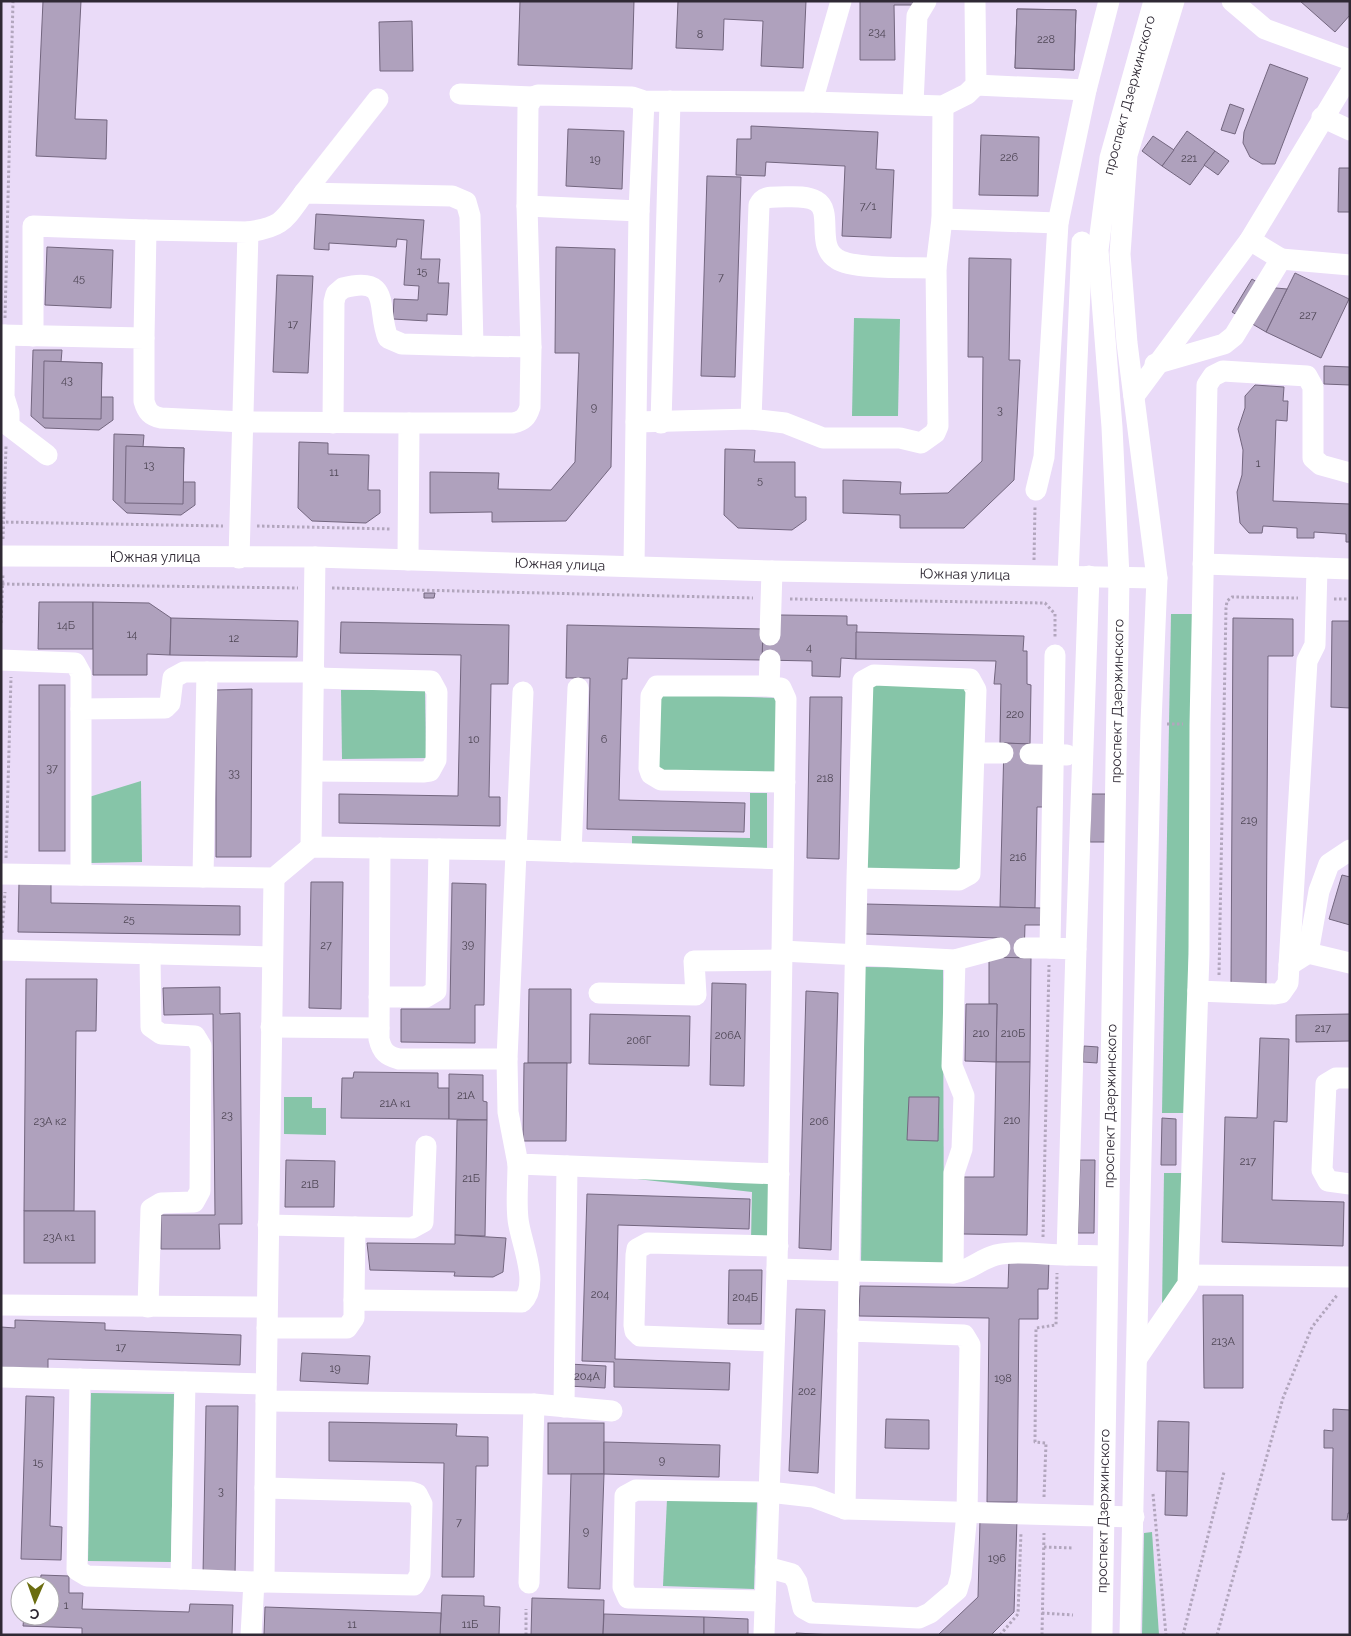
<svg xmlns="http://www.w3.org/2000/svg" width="1351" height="1636" font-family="Raleway,sans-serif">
<rect width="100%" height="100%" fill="#eadbf8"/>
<g fill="#86c5a8">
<path d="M854,318l46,1 -2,97h-46z"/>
<path d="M1171,614h24l-9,499h-24z"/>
<path d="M867,681l101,4 -2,189 -99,-2z"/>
<path d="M341,690h84l1,68 -84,1z"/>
<path d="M659,694l119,4 -3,81 -119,-4z"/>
<path d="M141,781l1,81 -52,1 -1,-66z"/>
<path d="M750,793h17v55l-135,-1v-11l118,2z"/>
<path d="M865,967l78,1 1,297 -83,-1z"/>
<path d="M284,1097h28v11h14v27l-42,-1z"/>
<path d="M584,1173l187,8 -1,60 -19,-1 1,-48z"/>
<path d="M1164,1173h18l-2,109 -18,26z"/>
<path d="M91,1393l83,1 -3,168 -83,-1z"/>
<path d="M667,1499l90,3 -3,87 -91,-3z"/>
<path d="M1152,1532l7,103h-17l2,-102z"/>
</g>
<g fill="#afa1bd" stroke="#73667f">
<path d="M43,1h38l-6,118 32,1 -1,39 -70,-3z"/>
<path d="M520,1h114l-2,68 -114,-4z"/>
<path d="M678,1h128l-3,67 -42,-2 2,-45 -39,-2 -1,31 -47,-2z"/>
<path d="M860,1h53v4h-19l1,55h-35z"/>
<path d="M1300,1h50v14l-15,17z"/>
<path d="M1017,9l59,1 -2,60 -59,-2z"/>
<path d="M1017,9l59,1 -2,60 -59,-2z"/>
<path d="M412,21l1,50h-33l-1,-49z"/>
<path d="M1270,64l38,14 -33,86h-13l-12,-7 -7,-14 1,-11z"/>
<path d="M1230,104l14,5 -9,25 -14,-4z"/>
<path d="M751,126l127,6 -2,37 18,1 -3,68 -49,-2 3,-70 -79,-4 -1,14 -29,-1 1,-36h14z"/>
<path d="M568,129l56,2 -2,58 -56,-3z"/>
<path d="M1187,131l28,20 -25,34 -28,-19z"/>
<path d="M981,135l58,2 -1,59 -59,-1z"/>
<path d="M1153,136l21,14 -12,16 -20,-15z"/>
<path d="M1215,151l14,10 -11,14 -14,-10z"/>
<path d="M1339,168h11v44h-12z"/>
<path d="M707,176l34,1 -6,200 -34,-1z"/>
<path d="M316,214l108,6 -3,39h19l-2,24h11l-2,32 -20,-1v7l-34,-2 1,-20 24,1 1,-14 -15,-1 3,-45 -10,-1 -1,8 -67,-4v7l-15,-1z"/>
<path d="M47,247l66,3 -2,58 -66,-3z"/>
<path d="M556,247l59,2 -4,218 -45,54 -74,1v-10l-62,1v-41l69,1 -1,16 53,1 24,-28 4,-109h-24z"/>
<path d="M969,258l42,1 -2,101h11l-6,120 -50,48h-64v-13l-57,-2v-33l58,2 -1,12 48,-1 34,-32 1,-104h-15z"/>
<path d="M1295,273l54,26 -28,59 -55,-26z"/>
<path d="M277,275l36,1 -5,97 -35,-1z"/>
<path d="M1252,279l13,8 22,2 -21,43 -34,-20z"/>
<path d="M33,350h29l-1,12 41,1 -1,34h12v23l-14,10 -54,-2 -14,-12z"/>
<path d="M44,361l58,2 -1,56 -58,-1z"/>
<path d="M1324,366l26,1v18l-26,-1z"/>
<path d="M1255,385l29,2 -1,14h5l-1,20 -11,-1 -3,81 77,3v38h-4v-8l-32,-2v6h-17v-10l-34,-2 -1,7h-13l-9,-10 -3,-31 5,-17 1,-25 -5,-21 7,-21v-12z"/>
<path d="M114,434l30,1 -1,12 41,1 -1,34h12v23l-14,10 -54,-2 -14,-13z"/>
<path d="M299,442l29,1v11l41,1 -1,35h12v23l-14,10 -54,-2 -14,-13z"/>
<path d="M126,446l58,2 -1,56 -58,-1z"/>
<path d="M725,449l30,1 -1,12h41v35h11v23l-14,10 -54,-2 -14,-13z"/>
<path d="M424,593h11l-1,5h-10z"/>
<path d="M39,602h54v47h-55z"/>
<path d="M93,602l56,1 22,15 -1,37 -23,-1v21h-54z"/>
<path d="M781,615l66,1v9h10l-1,34 -15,-1 -1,19 -28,-1v-15l-50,-1 1,-25z"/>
<path d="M171,618l127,3 -1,36 -127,-2z"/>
<path d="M1233,618l60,1v37h-25l-2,329h-35z"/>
<path d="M1332,621h18v87l-19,-1z"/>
<path d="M341,622l168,3 -1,59h-17l-2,113h11v29l-161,-3v-29l119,2 3,-141 -121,-2z"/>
<path d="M567,625l196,4 -1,31 -134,-2 -1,21h-5l-3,121 126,3 -1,29 -157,-3 3,-151h-24z"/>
<path d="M856,632l168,4 -1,15h4v33l4,1 -1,59 -30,-1 1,-59h-7l2,-23 -140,-2z"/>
<rect x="39" y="685" width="26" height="166"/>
<path d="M252,689l-1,168h-35v-167z"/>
<path d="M810,697h32l-3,162 -32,-1z"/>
<path d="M1004,743l26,1 15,20v43h-8l-2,101 -35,-1z"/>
<path d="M1091,794h15l-1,48h-15z"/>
<path d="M1342,875l8,2v48l-21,-6z"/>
<path d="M19,882l32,1v20l189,3v29l-222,-3z"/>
<path d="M311,882h32l-2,127 -32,-1z"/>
<path d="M452,883l34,1 -2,121h-9v38l-74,-1v-33h49z"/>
<path d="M865,904l177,4v17h-17l-1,33h-24v-20l-135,-4z"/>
<path d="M989,957l42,1 -1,104h-34l1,-58h-8z"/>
<path d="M26,979h71l-1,52h-20l-2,180h-50z"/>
<path d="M712,983l34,1 -2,102 -34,-1z"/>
<path d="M220,987v27l20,-1 2,211h-23l1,25h-59v-34h54l-2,-201 -49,1 -1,-27z"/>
<path d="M529,989h42v74h-43z"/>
<path d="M806,991l32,2 -7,257 -32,-2z"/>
<path d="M966,1004h31l-1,58 -31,-1z"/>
<path d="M590,1014l100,2 -1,50 -100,-2z"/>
<path d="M1350,1014v27l-54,1v-27z"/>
<path d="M1260,1038l29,1 -2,83 -13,-1 -2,79 72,2 -1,44 -121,-4 3,-125 32,1z"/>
<path d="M1084,1046l14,1 -1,16 -14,-1z"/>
<path d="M996,1062h34l-3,173 -64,-1 1,-57h30z"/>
<path d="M524,1063h43l-1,78h-43z"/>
<path d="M354,1072l84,1v15h11v31l-108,-1 1,-40h11z"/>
<path d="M449,1074l34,1v26l4,1v18l-38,-1z"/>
<path d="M909,1097h30l-1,44 -31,-1z"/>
<path d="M1162,1118l14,1v46h-15z"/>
<path d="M457,1120h30l-2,116 -30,-1z"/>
<path d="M286,1160l49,1 -1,46h-49z"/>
<path d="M1080,1160h15l-1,73h-16z"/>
<path d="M587,1194l163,5 -1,30 -131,-4 -3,134 115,4 -1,27 -115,-3v-25l-32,-1z"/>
<rect x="24" y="1211" width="71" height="52"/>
<path d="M455,1235l51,3 -3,34 -10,5 -39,-1 1,-4 -85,-2 -3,-27 88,1z"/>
<path d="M1009,1259h40l-1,30h-10v30h-19l-2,183h-30l2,-184 -130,-2 1,-30 148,2z"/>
<path d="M729,1270h33l-1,54h-33z"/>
<path d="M1203,1295h40v93h-39z"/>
<path d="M796,1309l29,1 -7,163 -29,-2z"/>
<path d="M15,1320l90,3v7l136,5 -1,30 -192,-6v10l-47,-2v-40l14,1z"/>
<path d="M302,1353l68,3 -2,28 -68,-3z"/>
<path d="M569,1364l37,2 -1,22 -37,-2z"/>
<path d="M26,1396l28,1 -4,129 12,1 -1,33 -40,-1z"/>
<path d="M206,1406h32l-3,170 -32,-1z"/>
<path d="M1333,1409l17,1v103h-2l-1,7h-15l1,-72h-9v-18l9,1z"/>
<path d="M886,1419l43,1v29l-44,-1z"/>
<path d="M1158,1421l31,1 -1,50 -31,-1z"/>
<path d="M329,1422l128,2 -1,12 32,1v29h-12l-2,111h-32l2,-114 -115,-2z"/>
<rect x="548" y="1423" width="56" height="51"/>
<path d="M604,1442l116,3 -1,32 -115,-3z"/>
<path d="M1166,1471l22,1 -1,44 -22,-1z"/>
<path d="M571,1474h33l-4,115 -32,-1z"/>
<path d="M980,1519l37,1 -3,92 -23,23h-53l40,-38z"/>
<path d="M41,1575l28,1v17h14l-1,16 107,3 1,-8 43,1 -1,30h-150v-7l-59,-2 1,-10h26v-30h-10z"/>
<path d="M442,1595l42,1v10l16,1 -1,28h-59z"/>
<path d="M532,1598l72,2 -1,35h-72z"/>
<path d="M265,1607l176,6 -1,22h-176z"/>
<path d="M604,1614l100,3v18h-101z"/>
<path d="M704,1617l44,2v16h-44z"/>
<path d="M796,1633l37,2h-37z"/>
</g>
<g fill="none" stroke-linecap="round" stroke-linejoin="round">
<g stroke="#b2a6bd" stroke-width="3" stroke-dasharray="2.5 2.5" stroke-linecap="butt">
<path d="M5,318l8,-317"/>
<path d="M1,522l222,4"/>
<path d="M257,526l134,3"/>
<path d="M3,539l3,-93"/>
<path d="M1034,560l1,-54"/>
<path d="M2,584l296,4"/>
<path d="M332,588l421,10"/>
<path d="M790,599l255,4 10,11v25"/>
<path d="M1334,599h16"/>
<path d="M1,623l2,-50"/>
<path d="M1167,724h16"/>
<path d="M6,858l5,-181"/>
<path d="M2,933l3,-41"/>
<path d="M1219,975l7,-367 1,-7 5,-4 66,1"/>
<path d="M1043,1237l6,-272"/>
<path d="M1153,1494l13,141"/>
<path d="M1044,1497l2,-54 -11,-1 1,-114 20,-3 1,-52"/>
<path d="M1044,1547l30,1"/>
<path d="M1042,1613l31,2"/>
<path d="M526,1635v-26"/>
<path d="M1000,1635l18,-21 3,-82"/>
<path d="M1042,1635l2,-102"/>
<path d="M1183,1635l41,-163"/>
<path d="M1217,1635l66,-237 29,-71 26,-33"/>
</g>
<g stroke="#fff" stroke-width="21">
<path d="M1232,1l33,28 85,31"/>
<path d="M976,85l110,5"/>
<path d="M460,94l73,3"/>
<path d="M644,101l-5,110 -112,-5 1,-100 5,-9 5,-2 94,2 12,4 168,1 131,4 24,-12 9,-9 -1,-84"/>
<path d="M812,102l29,-101"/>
<path d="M913,104l4,-88 9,-15"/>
<path d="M1322,117l28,13"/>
<path d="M304,193l74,-94"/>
<path d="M942,219l116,4"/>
<path d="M248,232c35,-5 36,-12 56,-39l148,3 14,6 4,14 3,130 -71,-2 -14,-6c-12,-29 5,-63 -45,-50l-7,6 -2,8 -1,121"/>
<path d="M1281,259l69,6"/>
<path d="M1,335l143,3v63c3,11 7,15 17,17l83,4 165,1 -1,137"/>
<path d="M5,335l-1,62 5,16v13l38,29"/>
<path d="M33,336v-110l113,4"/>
<path d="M144,338l2,-108 102,2 -9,326"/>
<path d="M473,346l58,1"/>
<path d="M1155,364l69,-20 10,-8 47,-77 -31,-19"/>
<path d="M1134,396l116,-156 100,-166"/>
<path d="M751,419l8,-214c4,-8 10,-8 19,-8 12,0 28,-2 38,4 18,10 -1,45 21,58 16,11 77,8 99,9"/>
<path d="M636,422l3,-211"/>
<path d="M409,423h104c10,-2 14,-6 17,-16l1,-60 -4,-141"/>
<path d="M661,423l9,-322"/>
<path d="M1036,490l8,-33 14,-234 28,-133 23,-89"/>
<path d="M1,556l314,1 457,14 385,7"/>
<path d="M1203,564l147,5"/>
<path d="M634,566l2,-144 115,-3 34,4 38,15h77l21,5 14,-10 3,-7 -2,-158 6,-49 1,-113"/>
<path d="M1068,576l14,-334"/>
<path d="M770,635l2,-64"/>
<path d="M1055,655l-5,293 26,1 -9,306 40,1"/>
<path d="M1,660l74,3 6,11v35"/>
<path d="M769,686h-112l-6,10 -2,72 2,6 10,6 124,2"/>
<path d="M523,692l-16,367 1,53 10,52 261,10"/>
<path d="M975,753h28"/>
<path d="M1030,754l37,1"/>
<path d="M313,771l110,1 7,-1 6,-11 1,-68 -6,-11 -116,-3"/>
<path d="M311,847l4,-290"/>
<path d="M380,848l-1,191c3,13 8,17 20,20h108"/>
<path d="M571,852l7,-164"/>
<path d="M1,874l273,4 37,-31 205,3 267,9"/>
<path d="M81,875v-166l84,-1 5,-5 3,-25 11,-6h131"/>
<path d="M203,877l4,-205"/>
<path d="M274,878l-8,523 268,3 78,7"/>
<path d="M1024,948h26"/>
<path d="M1076,949l13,-373"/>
<path d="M1,950l271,7"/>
<path d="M782,951l173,9 45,-12"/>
<path d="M1308,953l42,10"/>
<path d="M1289,965l19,-12 11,-62 10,-27 21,-14"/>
<path d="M1198,991l77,3 6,-1 7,-10 19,-322 8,-16 2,-77"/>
<path d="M599,993l97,2 -2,-34 88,-1"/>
<path d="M379,997h47l10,-6 3,-142"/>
<path d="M271,1027l108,1"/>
<path d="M1350,1078h-14l-10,6 -4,86 6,11 22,3"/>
<path d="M268,1225l87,2"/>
<path d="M777,1269l72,2 8,-393 102,2 11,-6 6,-184 -6,-11 -96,-4 -11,6 -6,197"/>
<path d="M953,1273l1,-100 8,-24 2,-53 -12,-30 3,-106"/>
<path d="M1189,1275l161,2"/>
<path d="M354,1300l1,-73 57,1 11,-6 3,-76"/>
<path d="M1,1305l266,2"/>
<path d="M148,1307l3,-98 10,-6 33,-1 6,-11 1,-145 -6,-10 -34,-2 -10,-7 -1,-73"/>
<path d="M267,1328h80l7,-10v-18l168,2c19,-18 -2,-61 -4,-83 -2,-18 0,-37 0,-55"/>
<path d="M848,1331l1,-60 104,2c17,-2 27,-14 43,-18 19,-5 50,0 71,0"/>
<path d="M774,1341l-134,-5 -5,-5 -1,-6 2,-70 1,-6 11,-6 130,3"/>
<path d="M1137,1358l51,-74 11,-330 1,-229 7,-340 6,-9 10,-5 84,5 6,11v71l8,7 29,8"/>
<path d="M1,1377l265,7"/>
<path d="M80,1379l-3,191 10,6 94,3"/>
<path d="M185,1382l-4,197 73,3"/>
<path d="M564,1407l3,-241"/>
<path d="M766,1567l26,7 5,8 6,26 9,5 107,5 11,-5 27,-23 4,-14 6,-63 3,-168 -6,-10 -116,-4 -3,178"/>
<path d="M264,1582l150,3 6,-11 2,-70 -5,-10 -6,-2 -146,-4"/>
<path d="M529,1583l5,-179"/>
<path d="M765,1601l-137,-3 -5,-11 2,-91 11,-6 133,2 44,5 32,12 289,8"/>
<path d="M251,1635l3,-53h10l2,-181"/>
<path d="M764,1635l13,-366 9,-570 -5,-11 -12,-2 1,-26"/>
<path d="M1102,1635l17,-1058 -7,-150 -14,-177 12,-92 44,-157"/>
<path d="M1130,1635l21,-912 6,-145 -30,-235 -7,-89 7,-99 47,-154"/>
</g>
</g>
<g text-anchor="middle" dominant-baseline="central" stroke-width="4" stroke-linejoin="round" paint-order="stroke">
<g font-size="11" fill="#4f4756">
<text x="877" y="32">234</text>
<text x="700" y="34">8</text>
<text x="1046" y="39">228</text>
<text x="1009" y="157">226</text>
<text x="1189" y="158">221</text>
<text x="595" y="159">19</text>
<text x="868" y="206">7/1</text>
<text x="422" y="271">15</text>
<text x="721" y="277">7</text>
<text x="79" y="278">45</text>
<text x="1308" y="315">227</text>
<text x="293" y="324">17</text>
<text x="67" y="380">43</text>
<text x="594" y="407">9</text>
<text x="1000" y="410">3</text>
<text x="1258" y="463">1</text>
<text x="149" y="465">13</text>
<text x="334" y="472">11</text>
<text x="760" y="480">5</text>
<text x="66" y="625">14Б</text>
<text x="132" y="634">14</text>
<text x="234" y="638">12</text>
<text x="809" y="647">4</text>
<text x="1015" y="714">220</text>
<text x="474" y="739">10</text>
<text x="604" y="739">6</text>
<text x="52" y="768">37</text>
<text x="234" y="773">33</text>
<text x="825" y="778">218</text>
<text x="1249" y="820">219</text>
<text x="1018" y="857">216</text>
<text x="129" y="919">25</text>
<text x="468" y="944">39</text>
<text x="326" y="945">27</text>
<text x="1323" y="1028">217</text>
<text x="981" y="1033">210</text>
<text x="1013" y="1033">210Б</text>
<text x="728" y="1035">206А</text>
<text x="639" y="1040">206Г</text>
<text x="466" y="1095">21А</text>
<text x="395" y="1103">21А к1</text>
<text x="227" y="1115">23</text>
<text x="1012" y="1120">210</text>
<text x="50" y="1121">23А к2</text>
<text x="819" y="1121">206</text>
<text x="1248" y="1161">217</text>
<text x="471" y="1178">21Б</text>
<text x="310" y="1184">21В</text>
<text x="59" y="1237">23А к1</text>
<text x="600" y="1294">204</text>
<text x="745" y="1297">204Б</text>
<text x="1223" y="1341">213А</text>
<text x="121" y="1347">17</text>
<text x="335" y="1368">19</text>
<text x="587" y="1376">204А</text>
<text x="1003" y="1378">198</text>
<text x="807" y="1391">202</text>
<text x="662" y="1460">9</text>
<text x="38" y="1462">15</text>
<text x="221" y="1491">3</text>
<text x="459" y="1522">7</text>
<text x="586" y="1531">9</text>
<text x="997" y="1558">196</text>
<text x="66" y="1605">1</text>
<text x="352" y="1624">11</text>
<text x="470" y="1624">11Б</text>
</g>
<g font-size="14" fill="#2f2934" stroke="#fff">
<text transform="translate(1129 95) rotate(-75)">проспект Дзержинского</text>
<text x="155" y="557">Южная улица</text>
<text transform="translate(560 564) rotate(2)">Южная улица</text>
<text transform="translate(965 574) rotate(1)">Южная улица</text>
<text transform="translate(1117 701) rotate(-89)">проспект Дзержинского</text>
<text transform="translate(1110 1106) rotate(-89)">проспект Дзержинского</text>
<text transform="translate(1103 1511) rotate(-89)">проспект Дзержинского</text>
</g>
</g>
<rect width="1351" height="1636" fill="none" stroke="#2f2934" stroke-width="5"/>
<g transform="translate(35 1601) rotate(182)"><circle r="24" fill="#ffffff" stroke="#aca9ae"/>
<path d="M0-4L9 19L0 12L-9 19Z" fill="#6b6d0f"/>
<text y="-8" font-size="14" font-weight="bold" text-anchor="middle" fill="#2f2934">С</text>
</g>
</svg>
